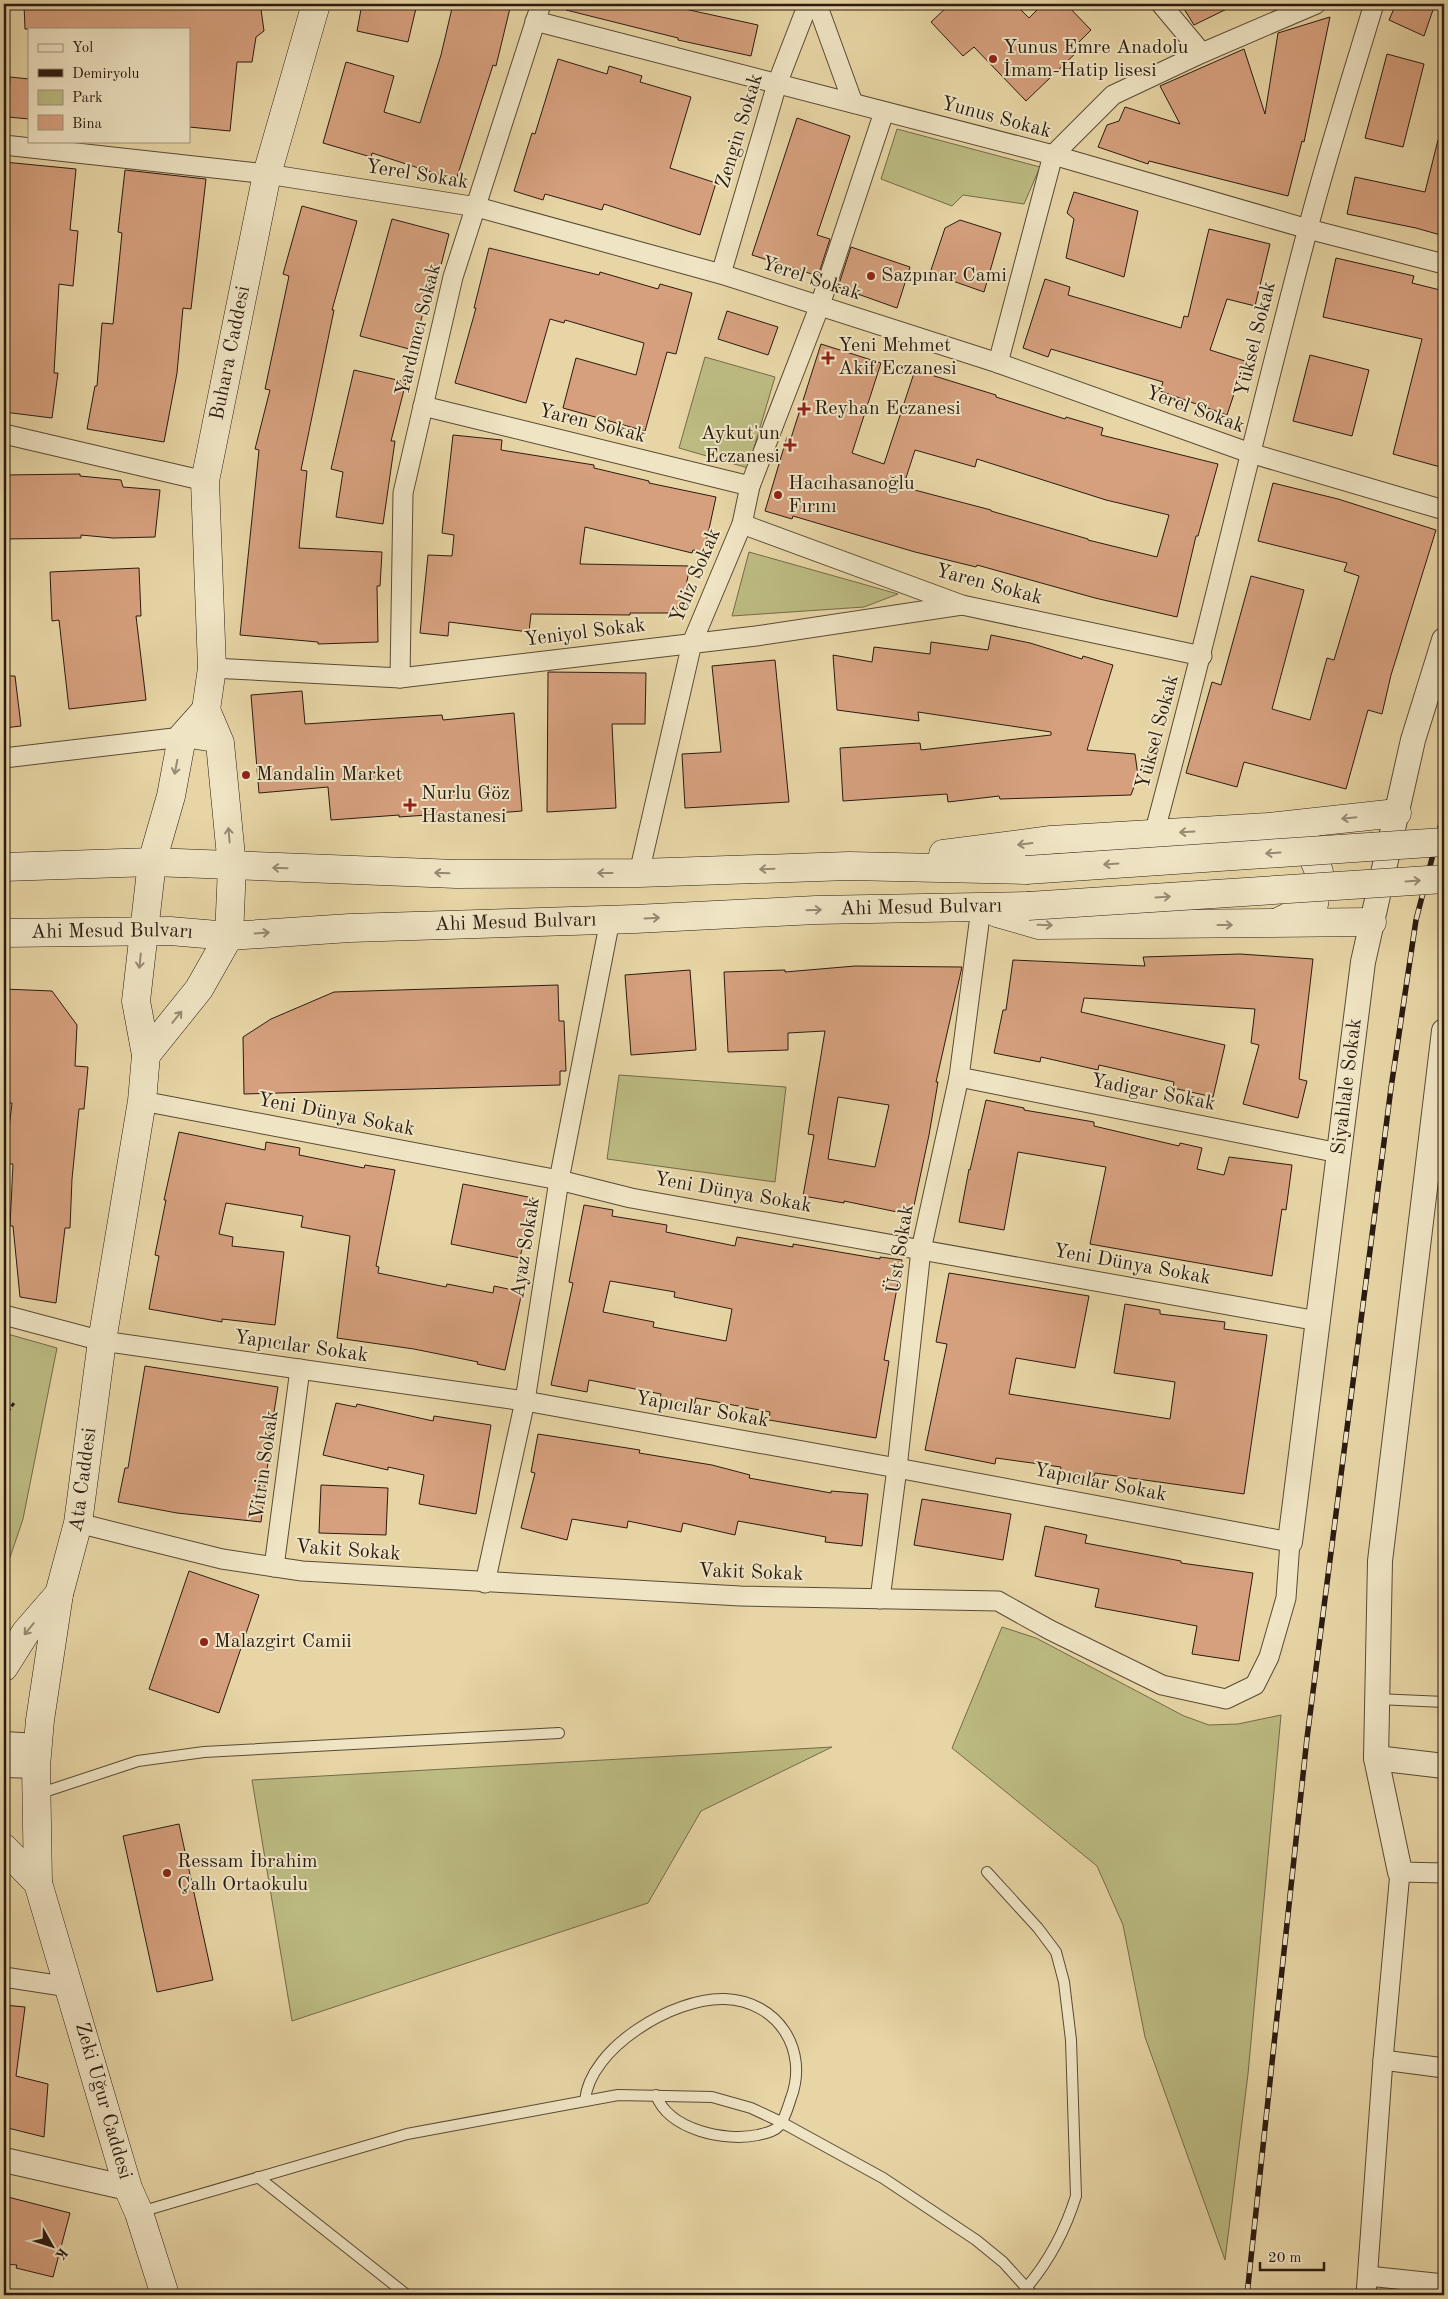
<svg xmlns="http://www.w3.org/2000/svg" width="1448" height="2299" font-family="'Old Standard TT',serif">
<rect width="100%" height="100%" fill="#e7d5a5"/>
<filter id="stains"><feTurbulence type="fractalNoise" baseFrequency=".004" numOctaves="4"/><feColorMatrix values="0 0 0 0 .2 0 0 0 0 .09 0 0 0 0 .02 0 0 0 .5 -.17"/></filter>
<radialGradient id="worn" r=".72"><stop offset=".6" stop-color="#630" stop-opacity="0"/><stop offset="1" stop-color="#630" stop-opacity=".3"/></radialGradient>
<g fill="#bcbb82" stroke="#746b4a">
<path d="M897,129l143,38 -16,37 -61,-9 -11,11 -71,-27z"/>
<path d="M705,357l70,20 -27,91 -69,-20z"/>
<path d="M749,552l149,42 -34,13 -132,9z"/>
<path d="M619,1075l167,12 -11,95 -168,-23z"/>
<path d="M4,1333l53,15 -34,171 -19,56z"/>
<path d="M1002,1627l34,11 148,78 25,9 29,-1 43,-9 -33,359 -23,186 -80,-223 -22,-112 -26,-59 -145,-118z"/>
<path d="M832,1747l-131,64 -53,92 -356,118 -40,-241z"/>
</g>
<g fill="#d6a07e" stroke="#2b1b11" fill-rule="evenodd">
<path d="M24,4h133l104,5 3,22 -8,6 -4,25h-15l-7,69 -41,-4v-98h-164z"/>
<path d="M362,4h55l-9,38 -51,-11z"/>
<path d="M453,4h58l-15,62 -3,-1 -37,115 -84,-27 -1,4 -48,-14 23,-81 48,14 -10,36 36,11 21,-68z"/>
<path d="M566,4h96l96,21 -7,31 -73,-16v-2l-112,-28z"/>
<path d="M950,4h65l14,14 14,-14h23l25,26 -14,14 4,4 -55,53 -52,-54 -11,9 -32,-34z"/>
<path d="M1181,4h56l-43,21z"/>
<path d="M1396,4h39l-11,32 -35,-16z"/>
<path d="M1330,17l-26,125 -2,-1 -14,55 -139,-35 -1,3 -50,-17 9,-22 12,-4 6,-14 55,17 -20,-38 84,-37 21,65 13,-81z"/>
<path d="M1387,54l37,10 -21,83 -38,-9z"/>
<path d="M558,59l49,15 2,-8 33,10 -2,6 51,15 -21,71 46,15 -16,52 -96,-31 -2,6 -57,-16 -2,6 -29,-9 18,-58 3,1z"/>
<path d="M10,77l19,2v40l-21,-2z"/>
<path d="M797,118l53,18 -33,99 13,4 -12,37 -66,-21z"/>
<path d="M1438,140l6,1v95l-28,-8 -69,-14 8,-37 70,15z"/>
<path d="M4,162l72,7 -6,61 8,1 -5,55 -14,-2 -5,89h4l-6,45 -48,-6z"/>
<path d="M125,170l81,9 -15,130 -8,-1 -6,65 -13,69 -77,-13 8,-43h2l5,-63 11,1 9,-91 -4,-1z"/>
<path d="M1074,192l64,19 -14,66 -58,-19 8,-39 -7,-6z"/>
<path d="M302,206l55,15 -25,89h2l-33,160 6,1 -8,77 83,4 -2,34h-3l1,56 -60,2v-2l-78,-7 19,-185 -4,-1 15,-59 -5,-1 24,-113 -6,-2z"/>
<path d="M392,219l57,15 -9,35 -5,-1 -22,82 -53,-14z"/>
<path d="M960,220l41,13 -17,59 -54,-19 15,-45z"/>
<path d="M1209,229l61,15 -15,62 -28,-7 -17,51 35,11 -18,54 -67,-24 3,-9 -112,-33 -3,8 -25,-9 22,-69 25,8 -2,8 113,33 3,-12 4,1z"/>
<path d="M851,247l59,20 -13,41 -59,-21z"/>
<path d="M489,248l110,27 1,-3 58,17 2,-5 32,9 -16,61 -9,-2 -22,79 -82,-23 13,-50 60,17 8,-32 -79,-23 -1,3 -14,-4 -24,84 -71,-20 21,-75h-2z"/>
<path d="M1336,258l78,18 -2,7 32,8v177l-51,-14 29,-115 -99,-22z"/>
<path d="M727,311l51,16 -10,28 -50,-16z"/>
<path d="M821,344l60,19 -29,90 32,11 31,-94 81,25v2l69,22 1,-2 37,11 -2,7 117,29 -20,72h-2l-19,81 -82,-19 -118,-33 -1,2 -61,-15 -122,-36 -1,3 -27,-8 22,-74 4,1zM915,450l60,17 2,-8 129,41 63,15 -12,42 -69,-17v-1l-97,-28v-1l-88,-23z"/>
<path d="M1310,355l59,15 -17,66 -59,-15z"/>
<path d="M354,370l52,12 -15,59h4l-12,83 -47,-7 7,-45 -12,-3z"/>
<path d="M453,435l49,5 -1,10 93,15v3l55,13v2l67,14 -12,55 -11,-2 -1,3 -107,-26 -5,37 110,2 -8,40 -13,7h-39v2l-99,-1 -2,18 -80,-10 -1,14 -28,-3 8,-78 24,1 2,-21 -12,-2z"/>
<path d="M80,474v2l41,4 2,7 37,3 -5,47 -42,1 -32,-3v3l-77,1v-64z"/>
<path d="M1273,483l65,16 98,31 -45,145 -9,39 -14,-4 -22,79 -102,-27 -7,25 -51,-14 26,-91 9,3 30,-109 53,14 -32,119 38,11 17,-62 7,2 25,-84 -15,-5 3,-8 -89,-22z"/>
<path d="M139,568l2,48h-5l10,84 -77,9 -10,-89 -7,1 -2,-49z"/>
<path d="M991,635l39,8 52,16 1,-3 30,9 -26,85 48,4 3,22 -7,19 -131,4 -1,-3 -51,6 -1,-8 -104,7 -3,-53 80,-5 1,7 130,-15v-3l-133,-20 1,9 -82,-11 -4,-55 39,7 2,-15 56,7 1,-12 57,8z"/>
<path d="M775,660l14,142 -104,6 -3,-54 39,-2 -9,-86z"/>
<path d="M548,672l98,1 -1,51h-33l4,84 -69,4z"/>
<path d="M4,676h11l6,50 -17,2z"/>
<path d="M302,691l3,33 137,-9 1,5 71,-7 8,98 -51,4 -1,-3 -71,5v-2l-68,5 -3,-33 -69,6 -8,-98z"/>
<path d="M1240,954l73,5 -14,120 8,2 -9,37 -55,-14 16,-59 -8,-2 4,-34 -171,-11 -3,14 144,33 -12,52 -40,-9 1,-6 -75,-17 -1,5 -57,-13 -1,5 -46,-9 9,-43h3l7,-50 132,6 -2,-9z"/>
<path d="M855,966l107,1 -26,115h2l-9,53 -17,80 -68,-14v2l-41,-7 11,-61 -6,-1 17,-103 -37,2v17l-60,2 -4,-80 61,-2v2zM838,1097l51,8 -14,62 -47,-8z"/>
<path d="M690,970l6,80 -65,5 -6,-80z"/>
<path d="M558,985l1,36h5l2,50h-6v14l-316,9 -1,-57 28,-18 63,-27z"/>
<path d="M4,989l48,2 25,34 -2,41 13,1 -4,42h-5l-7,70 -2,49h-5l-9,75 -36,-6 -7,-71h-3l3,-62h-8l7,-61h-8l4,-67h-4z"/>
<path d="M986,1100l38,8v2l70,12v4l85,20 1,-3 22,5 -5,21 27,6 5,-18 63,8 -6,45 -4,-1 -10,67 -182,-32 16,-77 -88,-15 -14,78 -45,-8 10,-53 1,1z"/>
<path d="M179,1132l86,18 1,-8 34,6 -1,7 65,13 1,-3 30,5 -19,96 3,1 -1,6 68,14 1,-3 46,9 1,-7 28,6 -17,78 -28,-6 1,-2 -64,-13 -77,-11 13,-102 -49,-9 2,-11 -77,-13 -7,31 14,3 -1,9 52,6 -9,73 -53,-6v3l-73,-13 10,-53 -4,-1 11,-55h-2z"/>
<path d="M463,1184l70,14 -13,60 -69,-14z"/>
<path d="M584,1205l29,5 -1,6 55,9 -1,7 69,14 2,-9 56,10v-3l87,15v-2l22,3 -18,100 5,1 -13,77 -107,-18 1,-8 -74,-14 -2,8 -34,-7 1,-5 -72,-14 -2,12 -36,-7 22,-102 -4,-1zM610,1281l65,11 -1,5 58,12 -6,32 -73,-14 1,-5 -51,-10z"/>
<path d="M949,1273l140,23 -14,72 -59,-10 -7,36 161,25 5,-37 -61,-9 11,-69 35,6v4l65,8 -1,7 43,6 -23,159 -149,-21 -1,4 -34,-5 1,-5 -65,-9 -1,6 -70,-14 22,-106 -11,-2z"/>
<path d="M145,1366l133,21 -12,75h2l-7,60 -84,-9 -59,-11 7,-34h3z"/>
<path d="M336,1403l20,4 1,-3 76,17 1,-5 57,9 -15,89 -57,-10 5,-29 -36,-8v3l-65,-15z"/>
<path d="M538,1434l102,16 -1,3 73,12 38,10 -1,3 82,15v-2l37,3 -6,52 -37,-4 1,-5 -88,-16 -3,14 -52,-12 -2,9 -53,-11 -1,7 -55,-9 -5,21 -46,-12 14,-55 -4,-1z"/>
<path d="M321,1485l67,3 -2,47 -67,-2z"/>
<path d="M922,1499l89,15 -8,46 -89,-15z"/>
<path d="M1045,1526l42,9 -2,8 96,18v2l72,10 -14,88 -47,-7 5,-28 -102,-19 4,-18 -64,-13z"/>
<path d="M189,1571l70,24 -40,118 -70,-24z"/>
<path d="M179,1824l34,156 -56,12 -34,-156z"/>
<path d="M4,2005l21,2 -9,69 32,8 -4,53 -40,-10z"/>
<path d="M4,2196l66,17 -17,64 -37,-9 1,-3 -13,-1z"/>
</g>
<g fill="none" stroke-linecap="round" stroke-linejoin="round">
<defs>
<g id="service">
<path d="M1377,1699l67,3"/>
<path d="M38,1794l100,-33 66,-9 355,-19"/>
<path d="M987,1872l51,56 18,24 8,30 7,58 5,156c-10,32 -27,65 -49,91"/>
<path d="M585,2101c4,-53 89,-104 140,-102 53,2 84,51 66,99 -3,9 -6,21 -12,28 -5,6 -14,7 -21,9 -33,7 -89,-5 -102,-40"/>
<path d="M258,2177l149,118"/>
<path d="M140,2212l267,-78 211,-39 94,2 39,11 30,14 102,56 93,62 27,22 30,33"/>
</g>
<g id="minor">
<path d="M817,4l36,99"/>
<path d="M1161,4l41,49"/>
<path d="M535,21l518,134 255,74 136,35"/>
<path d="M4,145l263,29 210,33 244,67 277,89 252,90 194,57"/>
<path d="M721,274l56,-190 31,-80"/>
<path d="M998,363l55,-208 60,-60 89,-42 114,-49"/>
<path d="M423,406l327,80"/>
<path d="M4,434l201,47"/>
<path d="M742,524l220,81 240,51"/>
<path d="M212,668l188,10 356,-42 206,-31"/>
<path d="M400,678l3,-185 50,-216 88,-273"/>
<path d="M4,758l178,-21 38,6"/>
<path d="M1154,834c54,-200 100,-402 153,-602 20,-77 44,-152 67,-228"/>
<path d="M639,873l53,-230 50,-119 8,-38 70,-181 64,-193"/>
<path d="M959,1077l380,76"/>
<path d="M142,1101l417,79 72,18 687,123"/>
<path d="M4,1315l98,26 423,60 372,67 393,74 -4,56 -17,59 -14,28 -29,14 -64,-14 -112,-55 -52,-29 -258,-5 -438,-25 -80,-12 -144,-36"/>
<path d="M274,1567l26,-198"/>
<path d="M485,1583l40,-182 34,-221 51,-260"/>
<path d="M880,1599l17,-131 24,-218 38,-173 22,-169"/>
<path d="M4,1977l65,10"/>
<path d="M1383,2060l61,8"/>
<path d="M1368,2276l76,8"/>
<path d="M1366,2295l17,-235 17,-188 44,1"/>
</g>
<g id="tertiary">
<path id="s1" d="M1290,1542l73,-580 50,-222 31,-100"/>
<path d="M4,1744l34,2"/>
<path d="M1376,1758l68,8"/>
<path d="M4,1765l32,1"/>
<path d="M1400,1872l-24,-114 4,-197 64,-530"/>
<path d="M4,2160l124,28"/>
</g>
<g id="secondary">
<path id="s2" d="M206,710l6,-42 -7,-187 62,-307 49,-170"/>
<path d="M943,854l108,-14 217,-13 129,-14"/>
<path d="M4,867l148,-5 304,12 183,-1 210,-7 177,4"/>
<path d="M997,913l42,12 333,-3"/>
<path d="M1280,921l34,-17 5,-32 -12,-30 -13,-5"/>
<path id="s3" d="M4,933l166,-2 59,5 121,-8 285,-9 181,-9 212,-4"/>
<path d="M146,1055l53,-66 30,-53 3,-69 -12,-124 -14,-33"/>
<path d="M4,1667l22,-35 33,-38"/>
<path d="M4,1848l34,35"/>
<path id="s4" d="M165,2295l-26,-82 -11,-25 -90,-305 -2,-117 4,-46 19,-126 19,-71 24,-182 40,-240 4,-46 -10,-54 16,-139 19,-66 11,-59 24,-27"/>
</g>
</defs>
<use href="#service" stroke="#5a4a36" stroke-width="12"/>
<use href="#minor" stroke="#5a4a36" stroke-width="21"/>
<use href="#tertiary" stroke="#5a4a36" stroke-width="26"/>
<use href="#secondary" stroke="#2b1b11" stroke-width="29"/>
<path stroke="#2b1b11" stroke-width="3" stroke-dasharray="4 2.5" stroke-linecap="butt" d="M4,1417l10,-14"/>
<use href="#service" stroke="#efe4c4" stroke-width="10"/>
<use href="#minor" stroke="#efe4c4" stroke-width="19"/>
<use href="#tertiary" stroke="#efe4c4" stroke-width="24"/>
<use href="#secondary" stroke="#efe4c4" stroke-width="28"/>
<defs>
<path id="rail" d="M1247,2295l60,-557 84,-650 25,-168 28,-108"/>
</defs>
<use href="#rail" stroke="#2b1b11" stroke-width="5.5"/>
<use href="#rail" stroke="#efe4c4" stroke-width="4" stroke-dasharray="11" stroke-linecap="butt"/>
<defs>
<g id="secondary-bridge">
<path d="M1026,870l418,-28"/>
<path d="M1028,906l416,-27"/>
</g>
</defs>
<use href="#secondary-bridge" stroke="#2b1b11" stroke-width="29" stroke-linecap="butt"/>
<use href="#secondary-bridge" stroke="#efe4c4" stroke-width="28"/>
</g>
<defs><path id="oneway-shaft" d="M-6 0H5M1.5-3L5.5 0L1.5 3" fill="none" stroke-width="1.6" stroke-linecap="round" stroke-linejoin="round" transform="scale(1.25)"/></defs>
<g stroke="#978a73">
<use href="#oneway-shaft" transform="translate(176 767) rotate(101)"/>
<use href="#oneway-shaft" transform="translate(1349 818) rotate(174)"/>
<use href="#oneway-shaft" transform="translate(1187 832) rotate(177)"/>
<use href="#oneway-shaft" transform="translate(229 835) rotate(-95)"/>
<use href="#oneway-shaft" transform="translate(1025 844) rotate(173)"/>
<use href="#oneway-shaft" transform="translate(1273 853) rotate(176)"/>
<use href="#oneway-shaft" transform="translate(1111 864) rotate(176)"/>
<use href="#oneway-shaft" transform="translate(280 868) rotate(-178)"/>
<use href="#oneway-shaft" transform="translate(767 869) rotate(178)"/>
<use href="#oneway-shaft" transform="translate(442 873) rotate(-178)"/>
<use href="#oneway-shaft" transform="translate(605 873) rotate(180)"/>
<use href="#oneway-shaft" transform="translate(1413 881) rotate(-4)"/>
<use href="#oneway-shaft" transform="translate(1163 897) rotate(-4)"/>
<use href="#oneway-shaft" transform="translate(814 910) rotate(-2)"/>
<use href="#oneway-shaft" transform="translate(652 918) rotate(-3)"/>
<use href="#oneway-shaft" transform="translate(1045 925) rotate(2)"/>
<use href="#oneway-shaft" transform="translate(1225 925)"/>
<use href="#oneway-shaft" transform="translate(262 933) rotate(-4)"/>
<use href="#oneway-shaft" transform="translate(140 961) rotate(96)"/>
<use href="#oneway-shaft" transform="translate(177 1017) rotate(-51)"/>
<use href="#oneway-shaft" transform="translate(29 1629) rotate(129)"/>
</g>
<g fill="#8f2418" stroke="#efe4c4" stroke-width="2">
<circle cx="993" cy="59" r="5"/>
<circle cx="871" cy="276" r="5"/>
<path d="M825.5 350.5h5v5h5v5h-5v5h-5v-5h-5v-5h5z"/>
<path d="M801.5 401.5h5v5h5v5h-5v5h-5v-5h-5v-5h5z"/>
<path d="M787.5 437.5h5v5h5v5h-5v5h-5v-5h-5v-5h5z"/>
<circle cx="778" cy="495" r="5"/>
<circle cx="246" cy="775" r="5"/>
<path d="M407.5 797.5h5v5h5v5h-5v5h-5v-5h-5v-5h5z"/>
<circle cx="204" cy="1642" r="5"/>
<circle cx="167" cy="1873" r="5"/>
</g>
<g text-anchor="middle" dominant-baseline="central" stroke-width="4" stroke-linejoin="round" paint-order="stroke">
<g font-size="20" fill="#2b1b11" stroke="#efe4c4" text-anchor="start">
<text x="1003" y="48">Yunus Emre Anadolu<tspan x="1003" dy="23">İmam-Hatip lisesi</tspan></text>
<text x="881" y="276">Sazpınar Cami</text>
<text x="838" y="346">Yeni Mehmet<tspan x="838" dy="23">Akif Eczanesi</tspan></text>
<text x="814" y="409">Reyhan Eczanesi</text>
<text x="780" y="434" text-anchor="end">Aykut'un<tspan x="780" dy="23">Eczanesi</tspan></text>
<text x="788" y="484">Hacıhasanoğlu<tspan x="788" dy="23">Fırını</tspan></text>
<text x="256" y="775">Mandalin Market</text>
<text x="421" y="794">Nurlu Göz<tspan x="421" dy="23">Hastanesi</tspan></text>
<text x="214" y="1642">Malazgirt Camii</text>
<text x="177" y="1862">Ressam İbrahim<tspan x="177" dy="23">Çallı Ortaokulu</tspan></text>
</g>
<g font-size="20" fill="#2b1b11" stroke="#efe4c4">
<text transform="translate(996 118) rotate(15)">Yunus Sokak</text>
<text transform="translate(740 131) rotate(-73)">Zengin Sokak</text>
<text transform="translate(417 175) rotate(9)">Yerel Sokak</text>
<text transform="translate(811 279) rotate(18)">Yerel Sokak</text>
<text transform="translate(419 330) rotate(-76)">Yardımcı Sokak</text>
<text transform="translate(1256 339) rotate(-76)">Yüksel Sokak</text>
<text stroke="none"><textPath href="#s2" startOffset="360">Buhara Caddesi</textPath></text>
<text transform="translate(1195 410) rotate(20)">Yerel Sokak</text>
<text transform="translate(592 424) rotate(14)">Yaren Sokak</text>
<text transform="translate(696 576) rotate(-67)">Yeliz Sokak</text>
<text transform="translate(989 585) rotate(15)">Yaren Sokak</text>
<text transform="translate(585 633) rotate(-7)">Yeniyol Sokak</text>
<text transform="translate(1158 732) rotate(-75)">Yüksel Sokak</text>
<text stroke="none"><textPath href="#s3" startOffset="918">Ahi Mesud Bulvarı</textPath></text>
<text stroke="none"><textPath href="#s3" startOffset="512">Ahi Mesud Bulvarı</textPath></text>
<text stroke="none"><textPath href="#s3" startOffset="108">Ahi Mesud Bulvarı</textPath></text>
<text stroke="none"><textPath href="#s1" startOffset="459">Siyahlale Sokak</textPath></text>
<text transform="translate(1153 1093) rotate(11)">Yadigar Sokak</text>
<text transform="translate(336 1115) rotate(11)">Yeni Dünya Sokak</text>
<text transform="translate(733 1193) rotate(10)">Yeni Dünya Sokak</text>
<text transform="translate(526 1248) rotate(-81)">Ayaz Sokak</text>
<text transform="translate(901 1249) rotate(-81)">Üst Sokak</text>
<text transform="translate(1132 1265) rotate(10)">Yeni Dünya Sokak</text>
<text transform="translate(301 1347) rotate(8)">Yapıcılar Sokak</text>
<text transform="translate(702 1410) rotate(10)">Yapıcılar Sokak</text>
<text transform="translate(265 1465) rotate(-82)">Vitrin Sokak</text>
<text stroke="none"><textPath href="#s4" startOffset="839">Ata Caddesi</textPath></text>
<text transform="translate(1100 1483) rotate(11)">Yapıcılar Sokak</text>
<text transform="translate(348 1551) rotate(4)">Vakit Sokak</text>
<text transform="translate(751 1573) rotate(2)">Vakit Sokak</text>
<text transform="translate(103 2101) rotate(74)">Zeki Uğur Caddesi</text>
</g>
</g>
<rect width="1448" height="2299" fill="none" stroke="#e7d5a5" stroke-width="20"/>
<rect x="5" y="5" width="1438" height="2289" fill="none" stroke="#2b1b11" stroke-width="2.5"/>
<rect x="10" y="10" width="1428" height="2279" fill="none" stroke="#2b1b11"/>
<rect x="28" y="28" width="162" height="115" fill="#efe4c4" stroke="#a1947c"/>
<rect x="38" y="44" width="25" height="8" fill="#efe4c4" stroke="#a1947c"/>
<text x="72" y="52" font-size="15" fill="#2b1b11">Yol</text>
<rect x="38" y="69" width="25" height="8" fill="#2b1b11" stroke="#a1947c"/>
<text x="72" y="78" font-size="15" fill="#2b1b11">Demiryolu</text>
<rect x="38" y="90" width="25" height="15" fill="#bcbb82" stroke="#a1947c"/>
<text x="72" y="102" font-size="15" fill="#2b1b11">Park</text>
<rect x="38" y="115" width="25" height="15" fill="#d6a07e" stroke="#a1947c"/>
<text x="72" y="128" font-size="15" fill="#2b1b11">Bina</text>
<g transform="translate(52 2246) rotate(129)" stroke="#efe4c4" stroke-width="4" paint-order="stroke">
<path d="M0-4L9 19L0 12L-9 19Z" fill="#2b1b11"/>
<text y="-8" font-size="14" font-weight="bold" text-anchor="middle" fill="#2b1b11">K</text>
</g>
<path d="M1260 2262v8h64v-8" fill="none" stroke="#2b1b11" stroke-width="2.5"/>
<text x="1268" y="2262" font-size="15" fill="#2b1b11" stroke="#efe4c4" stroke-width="4" paint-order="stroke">20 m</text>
<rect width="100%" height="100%" filter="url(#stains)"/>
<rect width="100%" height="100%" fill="url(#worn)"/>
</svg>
